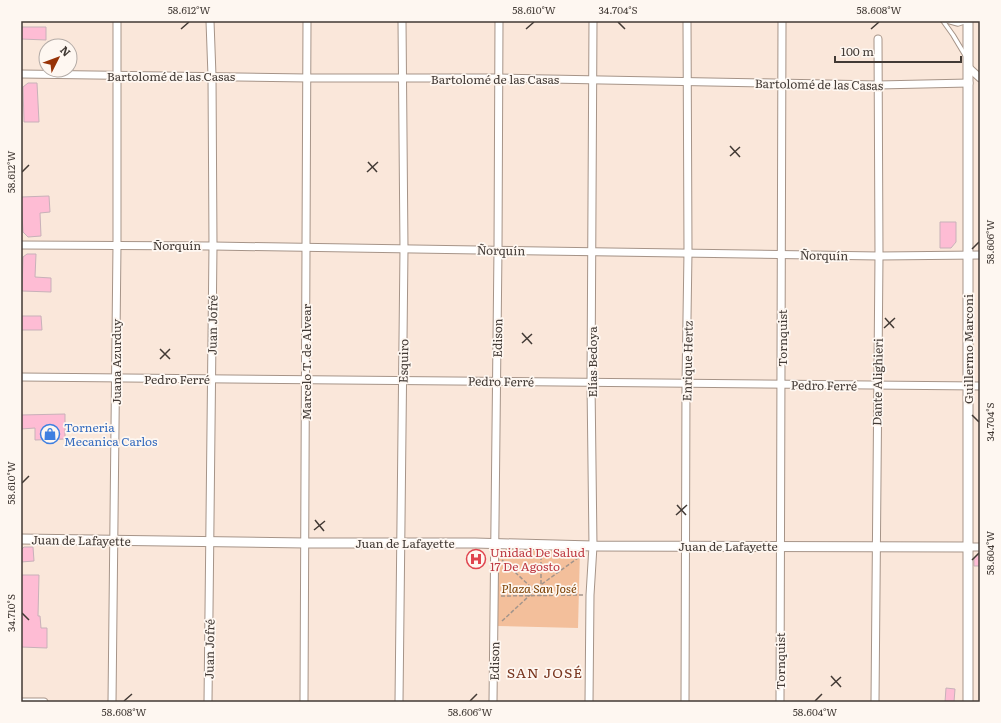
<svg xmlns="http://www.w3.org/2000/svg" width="1001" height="723" font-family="Literata,serif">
<rect width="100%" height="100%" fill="#fae7da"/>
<path fill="#f3bf9b" d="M499,548l81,2 -2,78 -81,-2z"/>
<g fill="#febcd4" stroke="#c8b1b9">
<path d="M21,27h25v13l-25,-1z"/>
<path d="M28,83h9l2,39h-15l-1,-35z"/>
<path d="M49,196l1,16 -10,1 1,23 -13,1 -5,-5 -2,-35z"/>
<path d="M940,222h16v20l-5,6h-11z"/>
<path d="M27,254h9l-1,23 16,1v14l-29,-1 1,-34z"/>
<path d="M21,316h20l1,14h-21z"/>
<path d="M65,414v25l-30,1v-12l-14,1v-14z"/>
<path d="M24,547h9l1,14 -13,1v-12z"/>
<path d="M980,553v13h-6v-8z"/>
<path d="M21,575h18l-1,41h2l1,12h6v20l-26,-1z"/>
<path d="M946,688l9,1 -1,13h-9z"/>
</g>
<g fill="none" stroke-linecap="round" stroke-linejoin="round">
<defs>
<g id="service">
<path d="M943,21l10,14 12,20"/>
<path d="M947,21l11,3 9,-3"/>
</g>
<g id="minor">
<path d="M968,67l12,11"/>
<path d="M21,74l286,4h192l379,7 91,-2"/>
<path d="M21,245l192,1 666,10 101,-1"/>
<path d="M21,377l959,9"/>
<path d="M969,547h11"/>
<path d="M21,702h23"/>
<path d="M112,702l5,-457v-224"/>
<path d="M208,702l5,-456 -1,-170 -2,-55"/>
<path d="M304,702l3,-681"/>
<path d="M399,702l5,-453 -2,-228"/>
<path d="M493,702l5,-453 1,-228"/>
<path d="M589,702l1,-107 3,-49 -2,-163 2,-362"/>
<path d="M685,702l1,-319 2,-131 -1,-231"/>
<path d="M780,702l2,-681"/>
<path d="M875,702l4,-446 -1,-217"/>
</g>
<g id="tertiary">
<path d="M21,539l284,4h170l118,3 376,1"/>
<path d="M968,702v-681"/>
</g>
</defs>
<use href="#service" stroke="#a69488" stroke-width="5.5"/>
<use href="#minor" stroke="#a69488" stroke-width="9"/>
<use href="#tertiary" stroke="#a69488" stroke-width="11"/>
<g stroke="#a3958c" stroke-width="1.5" stroke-dasharray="4 2" stroke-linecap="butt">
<path d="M502,560l32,30"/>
<path d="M501,596l82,-1"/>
<path d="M541,596v-42"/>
<path d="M502,621l40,-37 40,-29"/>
</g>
<use href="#service" stroke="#fff" stroke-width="3.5"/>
<use href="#minor" stroke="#fff" stroke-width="7"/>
<use href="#tertiary" stroke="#fff" stroke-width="9"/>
</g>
<path fill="none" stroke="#423a35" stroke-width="1.5" d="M618,22l7,7M181,29l8,-7M526,29l8,-7M871,29l8,-7M730,146l10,11M730,156l10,-9M368,162l9,10M22,172l7,-7M367,172l11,-10M972,249l7,-7M885,318l9,10M884,328l11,-10M522,333l10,11M522,343l10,-9M160,349l10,10M160,359l10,-10M972,415l7,7M22,483l7,-7M677,505l9,10M676,515l11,-10M315,520l9,11M314,530l11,-9M972,560l7,-7M22,613l7,7M831,676l10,11M831,686l10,-9M124,701l8,-7M470,701l7,-7M815,701l7,-7"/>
<defs>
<symbol id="shop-ring" viewBox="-11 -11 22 22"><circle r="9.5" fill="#fef7f1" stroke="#3f7fe0" stroke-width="1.5"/><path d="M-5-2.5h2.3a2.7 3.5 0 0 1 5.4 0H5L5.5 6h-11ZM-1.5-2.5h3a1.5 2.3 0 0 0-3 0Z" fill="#3f7fe0"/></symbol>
<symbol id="hospital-ring" viewBox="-11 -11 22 22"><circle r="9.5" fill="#fef7f1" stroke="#e0444e" stroke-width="1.5"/><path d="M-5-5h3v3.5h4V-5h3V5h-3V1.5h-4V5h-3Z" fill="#e0444e"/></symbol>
</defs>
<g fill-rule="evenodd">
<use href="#shop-ring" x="39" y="423" width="22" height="22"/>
<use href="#hospital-ring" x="465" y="548" width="22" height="22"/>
</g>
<g text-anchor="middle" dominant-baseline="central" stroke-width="3.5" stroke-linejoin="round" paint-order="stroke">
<g font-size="12" fill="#423a35" stroke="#fef7f1">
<text x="171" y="76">Bartolomé de las Casas</text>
<text x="495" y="79">Bartolomé de las Casas</text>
<text transform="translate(819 84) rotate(1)">Bartolomé de las Casas</text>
<text x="177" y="245">Ñorquín</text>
<text transform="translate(501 250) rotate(1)">Ñorquín</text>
<text transform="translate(824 255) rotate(1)">Ñorquín</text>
<text transform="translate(212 325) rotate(-89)">Juan Jofré</text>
<text transform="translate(497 338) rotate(-89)">Edison</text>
<text transform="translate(782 338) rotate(-90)">Tornquist</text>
<text transform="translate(968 349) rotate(-90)">Guillermo Marconi</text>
<text transform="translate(403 361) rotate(-89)">Esquiro</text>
<text transform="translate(687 361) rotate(-89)">Enrique Hertz</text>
<text transform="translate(116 362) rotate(-90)">Juana Azurduy</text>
<text transform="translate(306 362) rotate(-90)">Marcelo T. de Alvear</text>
<text transform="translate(592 362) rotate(-90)">Elías Bedoya</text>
<text x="177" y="379">Pedro Ferré</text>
<text transform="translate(501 381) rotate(1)">Pedro Ferré</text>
<text transform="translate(877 382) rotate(-89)">Dante Alighieri</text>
<text transform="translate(824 385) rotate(1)">Pedro Ferré</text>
<text transform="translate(81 540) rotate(1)">Juan de Lafayette</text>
<text x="405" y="543">Juan de Lafayette</text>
<text x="728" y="546">Juan de Lafayette</text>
<text transform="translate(209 649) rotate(-89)">Juan Jofré</text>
<text transform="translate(494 661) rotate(-89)">Edison</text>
<text transform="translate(780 661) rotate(-90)">Tornquist</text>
</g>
<g font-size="12" fill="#366cbe" stroke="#fef7f1" text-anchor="start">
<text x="64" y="427">Torneria<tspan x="64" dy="14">Mecanica Carlos</tspan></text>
</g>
<g font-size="12" fill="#be3a42" stroke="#fef7f1" text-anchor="start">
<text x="490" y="552">Unidad De Salud<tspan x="490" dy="14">17 De Agosto</tspan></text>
</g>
<g font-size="12" font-style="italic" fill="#7e4103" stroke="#fef7f1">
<text x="539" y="588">Plaza San José</text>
</g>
<g font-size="14" letter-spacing="1" fill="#79361f" stroke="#fef7f1">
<text x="545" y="672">SAN JOSÉ</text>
</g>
</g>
<rect width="1001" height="723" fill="none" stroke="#fef7f1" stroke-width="44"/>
<g transform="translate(58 58) rotate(48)"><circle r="19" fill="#fef7f1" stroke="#b3aba6"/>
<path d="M0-3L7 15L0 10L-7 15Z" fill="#973206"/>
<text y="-6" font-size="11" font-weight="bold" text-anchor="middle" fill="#423a35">N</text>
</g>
<path d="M835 56v6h126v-6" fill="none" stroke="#423a35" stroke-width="2"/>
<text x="841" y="56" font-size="12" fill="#423a35" stroke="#fef7f1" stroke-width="3" paint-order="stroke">100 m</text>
<rect x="22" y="22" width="957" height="679" fill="none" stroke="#423a35" stroke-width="1.5"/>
<g font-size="10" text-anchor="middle" fill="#423a35">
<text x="189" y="14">58.612°W</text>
<text x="534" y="14">58.610°W</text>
<text x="618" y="14">34.704°S</text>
<text x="879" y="14">58.608°W</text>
<text transform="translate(11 172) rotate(-90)" y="4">58.612°W</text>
<text transform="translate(990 242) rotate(-90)" y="4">58.606°W</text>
<text transform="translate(990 422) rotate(-90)" y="4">34.704°S</text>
<text transform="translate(11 483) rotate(-90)" y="4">58.610°W</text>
<text transform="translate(990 553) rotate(-90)" y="4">58.604°W</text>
<text transform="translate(11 613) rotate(-90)" y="4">34.710°S</text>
<text x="124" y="716">58.608°W</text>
<text x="470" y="716">58.606°W</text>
<text x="815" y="716">58.604°W</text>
</g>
</svg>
